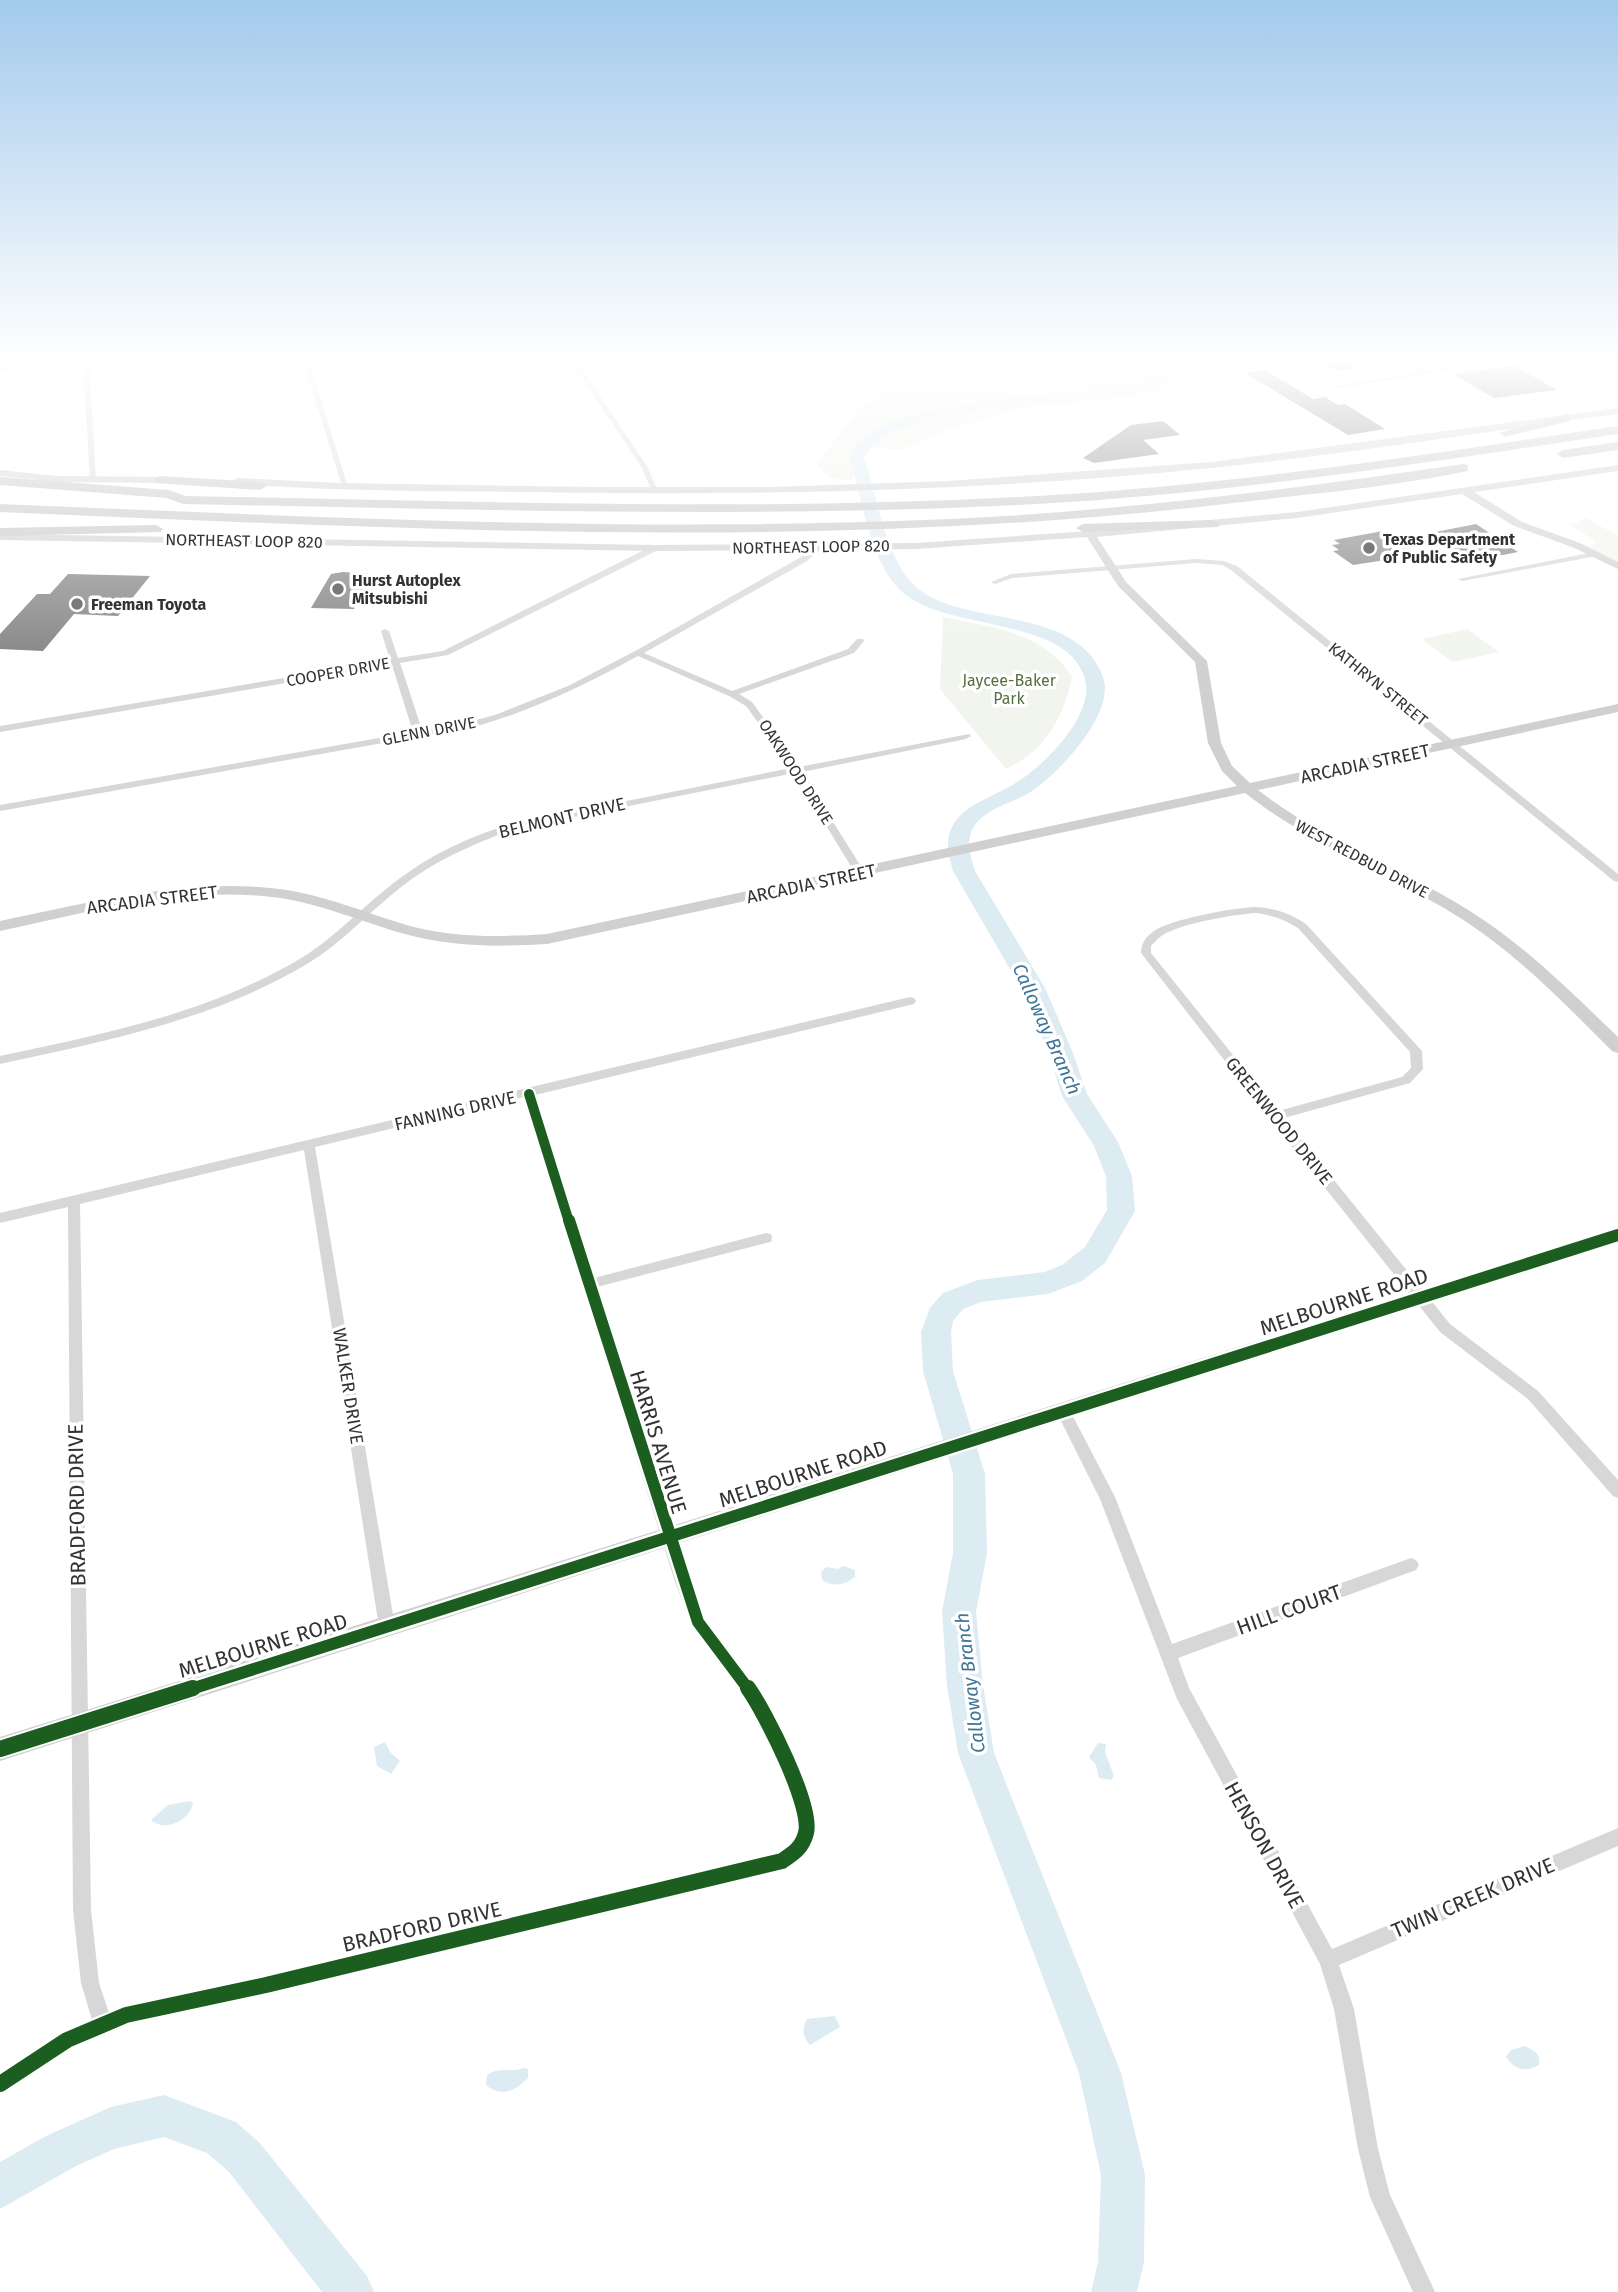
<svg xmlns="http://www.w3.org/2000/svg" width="1618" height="2292" font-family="'Fira Sans',sans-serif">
<rect width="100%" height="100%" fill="#fff"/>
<g fill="#f1f5ed">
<path d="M988,355h97l20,9 35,-9 113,1 -78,26 -25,14 -126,12 -70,20 -53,22 -47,-4 -1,34 -22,-1 -14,-14c13,-18 25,-36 41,-53 10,-10 18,-15 25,-28l87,-20z"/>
<path d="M1586,518l32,18v28l-32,-18 9,-1 -1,-5 -23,-15z"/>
<path d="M943,617c48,10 101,15 129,60 -8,40 -28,75 -66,92l-66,-80z"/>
<path d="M1467,629l32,23 -46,10 -31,-23z"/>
</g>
<g fill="#ddebf3">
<path d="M844,1566l11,4v7c-11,9 -22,10 -33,3l-1,-8 5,-5 12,2z"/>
<path d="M385,1742l5,10 10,9 -9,13 -14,-8 -3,-19z"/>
<path d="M1098,1743l8,1 -1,8 9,24 -3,4 -12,-2 -3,-13 -7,-8z"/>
<path d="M190,1801l3,2c-3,17 -28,30 -42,17l17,-15z"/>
<path d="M835,2016l5,11 -30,18c-8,-8 -8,-17 -3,-26z"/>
<path d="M1525,2046c9,5 16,7 14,19 -14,7 -23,6 -33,-8l5,-7z"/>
<path d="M524,2068l4,1v9c-13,13 -26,20 -42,7l1,-10c13,-9 24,-2 37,-7z"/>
</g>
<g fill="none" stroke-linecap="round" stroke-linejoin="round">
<g fill="#ddebf3" fill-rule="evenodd">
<path d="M1137,355h14l16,16v12c-68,31 -265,11 -303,74 12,37 21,95 46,124 43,50 165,19 193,96 13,38 -46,98 -74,116 -17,10 -48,17 -57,37 -6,13 -1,28 3,41l70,117 28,65 14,41 31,48 14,34 3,35 -30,52 -23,18 -34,13 -67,8 -18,7 -10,12 -2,11 2,39 32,103 2,79 -11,59 7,73 11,68 127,320 24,102 -1,87 -7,30h-46l7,-30 3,-87 -22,-102 -121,-320 -11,-68 -5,-73 11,-59v-79l-30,-103 -2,-39 9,-24 13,-15 35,-13 67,-8 17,-7 23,-18 22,-37 -1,-34 -13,-32 -31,-48 -13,-43 -28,-65 -68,-117c-4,-16 -9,-31 0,-46 13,-22 41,-28 61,-41 29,-17 81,-68 71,-105 -18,-65 -142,-46 -185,-89 -30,-29 -39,-94 -50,-133 3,-6 6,-13 11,-18 35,-31 152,-42 199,-46 33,-2 64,-1 95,-15l-1,-6z"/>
<path d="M164,2095l72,27 23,20 108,134 7,16h-52l-93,-120 -22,-19 -43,-16 -50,12 -38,17 -76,43v-47l46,-26 65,-29z"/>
</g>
</g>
<g fill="#818181">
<path d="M1311,355h24l21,13 -20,3z"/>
<path d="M1515,366l42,24 -63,8 -41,-24z"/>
<path d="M1265,370l48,29 12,-2 13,8 7,-1 40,25 -37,6 -103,-62z"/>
<path d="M1163,421l17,14 -37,5 16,14 -65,9 -11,-5 48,-33z"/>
<path d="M1476,524l42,28 -51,10 -42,-28z"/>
<path d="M1383,531l35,24 -65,10 -20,-14 6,-1 -7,-5 8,-1 -6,-4z"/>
<path d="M343,572l29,2 -18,35 -43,-1 20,-34z"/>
<path d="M68,574l82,2 -32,40 -44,-2 -31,37 -43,-2v-15l37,-40h13z"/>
</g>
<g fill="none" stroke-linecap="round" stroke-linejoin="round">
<g fill="#d7d7d7" fill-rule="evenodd">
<path d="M301,355h6l41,132 -6,-1z"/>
<path d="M567,355h6l75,113 11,26 -7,-2 -10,-24z"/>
<path d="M1393,355h8l24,14v2l105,-16h17l-208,33 -3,-2 86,-14z"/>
<path d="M86,356l3,2 7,122 -3,2 -3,-2 -7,-122z"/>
<path d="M817,545l7,2 -17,14 -163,92 88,38 116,-42 9,-10h6l1,2 -10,12 -115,41 13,8 47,65 170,-33 2,2 -5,3 -164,33 63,101 -1,2 -4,1 -5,-3 -61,-100 -280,56c-40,15 -79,31 -113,58 -32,25 -59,56 -94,77 -94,56 -201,77 -307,100v-8c103,-22 206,-42 298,-96 33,-19 58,-47 87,-70 37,-31 81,-53 127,-66l279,-56 -45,-62 -17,-10 -91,-40c-53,29 -106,55 -165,71l-473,84v-6l413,-73 -21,-67 -392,67v-6l390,-66 -9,-29 4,-2 4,2 9,27 45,-7 209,-105h6v4l-210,105 -48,8 22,67 50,-9 23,-6 73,-29 69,-36 164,-93z"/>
<path d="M1594,552h3v4l-135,25 -4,-2z"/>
<path d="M1196,559l28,2 13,5 381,308v8l-4,-1 -383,-311 -9,-5 -26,-2 -184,15 -17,6 -4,-2 20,-8z"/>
<path d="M1255,907c19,1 34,6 51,17l116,127 1,18 -13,14 -126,35 166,206 88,67 80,89v18l-5,-2 -85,-97 -88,-67 -170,-213 -129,-166c0,-10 5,-16 13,-22 17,-12 79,-23 101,-24zM1255,913c17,2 29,6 43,15l112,124 1,16 -9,9 -124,34 -127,-158v-7c4,-4 8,-9 12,-11 19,-12 69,-20 92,-22z"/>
<path d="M910,997l4,1 2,3 -2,3 -379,91 59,183 172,-45 5,1 1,4 -1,4 -5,1 -169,44 94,295 13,35 52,68 24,39 33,86 3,21 -11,25 -23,14 -516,124 -140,30 -52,23 -74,47v-21l60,-40 32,-13 -11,-37 -8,-73 -5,-703 -68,16v-10zM524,1097l151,485 17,45 52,70 23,38 28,75 3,21 -5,13 -15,9 -512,123 -140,29 -17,8 -10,-30 -8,-73 -11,-706 224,-54 75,477 2,5 6,3 6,-3 2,-5 -80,-480z"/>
<path d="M1063,1405l5,2 47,90 57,147 239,-86 5,2 3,5 -3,5 -238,88 11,30 143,261 286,-121v18l-279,119 15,44 24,140 12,46 45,97h-22l-43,-95 -12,-48 -24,-140 -14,-45 -143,-265 -77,-200 -44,-88 2,-4z"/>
</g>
<g fill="#d0d0d0" fill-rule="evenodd">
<path d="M86,355h28l-114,16v-6z"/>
<path d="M1605,355l13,1v6l-12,-5z"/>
<path d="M1618,408v6c-136,18 -271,40 -407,54 -227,23 -454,28 -682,24 -97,-1 -195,-1 -292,-8l-5,-3 5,-3 102,5 257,4h176l176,-6 263,-19z"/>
<path d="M1618,465v6l-144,21 48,30 58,21 38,19v7l-46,-22 -58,-21 -52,-32 -165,24 -200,19 29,45 81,79 14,82 11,23 18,17 368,-79v8l-360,78c67,52 148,79 218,125 53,34 97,79 142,122v16l-6,-2c-46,-46 -92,-94 -147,-130 -72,-46 -153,-75 -220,-128l-698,151c-48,3 -96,3 -142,-10 -44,-12 -87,-32 -133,-37 -91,-11 -184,15 -272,34v-10c88,-18 179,-42 270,-33 50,4 96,26 144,39 43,11 89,10 133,7l690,-148 -15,-15 -14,-28 -13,-81 -77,-76 -31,-49 -171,12 -261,2 -655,-11v-6l655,11 261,-2 174,-12 207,-19z"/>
<path d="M0,470l57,6 120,1 5,3 -5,3 -120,-1 -57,-6z"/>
<path d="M1618,1228v14l-1618,519v-24c540,-168 1078,-341 1618,-509z"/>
</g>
<g fill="#c4c4c4" fill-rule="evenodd">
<path d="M1566,414l4,1v6l-65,16 -6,-4z"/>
<path d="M1618,426v8c-193,29 -386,59 -582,70 -284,15 -569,5 -853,0l-16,-6 -167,-13v-8l169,13 16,6c284,5 569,16 852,0 195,-11 388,-41 581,-70z"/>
<path d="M1618,442v8l-55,8 -6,-4 6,-4z"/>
<path d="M1463,464l5,1v6c-77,16 -157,23 -235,32 -409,49 -822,26 -1233,9v-8c316,13 634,29 950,15 172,-8 343,-30 513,-55z"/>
<path d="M159,476l101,6 7,4 -7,4 -106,-7 -1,-3z"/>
<path d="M1213,520l7,4 -2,3 -135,5 -7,-4 7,-4z"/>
<path d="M156,525l7,4 -2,3 -161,4v-8z"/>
</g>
<defs>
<path id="cycleway-far2" d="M529,1094l40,128"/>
<g id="cycleway-far1">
<path d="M569,1220l129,402 51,68"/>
<path d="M188,1690l1430,-455"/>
</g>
<g id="cycleway">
<path d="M0,1749l193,-61"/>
<path d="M0,2084l67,-44 59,-25 140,-30 516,-124c12,-8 20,-13 24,-28 7,-27 -41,-121 -58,-145"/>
</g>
</defs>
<use href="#cycleway-far2" stroke="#fff" stroke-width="14"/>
<use href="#cycleway-far1" stroke="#fff" stroke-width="17"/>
<use href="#cycleway" stroke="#fff" stroke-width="20"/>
<use href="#cycleway-far2" stroke="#1b5e20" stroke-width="10"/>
<use href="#cycleway-far1" stroke="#1b5e20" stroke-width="12"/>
<use href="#cycleway" stroke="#1b5e20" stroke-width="16"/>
</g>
<linearGradient id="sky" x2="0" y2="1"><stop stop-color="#a3caec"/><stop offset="0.53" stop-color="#fff"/><stop offset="1" stop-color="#fff" stop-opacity="0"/></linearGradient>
<rect width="1618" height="676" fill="url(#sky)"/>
<g fill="#7a7a7a" stroke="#fff" stroke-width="2.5">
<circle cx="1369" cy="548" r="7"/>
<circle cx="338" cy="589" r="7"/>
<circle cx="77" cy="604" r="7"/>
</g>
<g text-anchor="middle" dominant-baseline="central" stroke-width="7" stroke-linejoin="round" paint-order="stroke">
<g font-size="16" font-weight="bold" fill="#333" stroke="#fff" text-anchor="start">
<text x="1383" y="539">Texas Department<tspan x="1383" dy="18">of Public Safety</tspan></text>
<text x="352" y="580">Hurst Autoplex<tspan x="352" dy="18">Mitsubishi</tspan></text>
<text x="91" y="604">Freeman Toyota</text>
</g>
<g font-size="16" fill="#333" stroke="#fff">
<text transform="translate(244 541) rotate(1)">NORTHEAST LOOP 820</text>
<text transform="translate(811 547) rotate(-1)">NORTHEAST LOOP 820</text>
<text transform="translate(338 672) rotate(-10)">COOPER DRIVE</text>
<text transform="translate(1378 684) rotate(39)">KATHRYN STREET</text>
<text transform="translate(429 731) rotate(-11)">GLENN DRIVE</text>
<text transform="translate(796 772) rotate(57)">OAKWOOD DRIVE</text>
<text transform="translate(1362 859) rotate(28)">WEST REDBUD DRIVE</text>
</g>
<g font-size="16" fill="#56703f" stroke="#fff">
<text x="1009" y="680">Jaycee-Baker<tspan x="1009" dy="18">Park</tspan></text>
</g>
<g font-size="18" fill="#333" stroke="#fff">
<text transform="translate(1365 764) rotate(-12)">ARCADIA STREET</text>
<text transform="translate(562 818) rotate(-13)">BELMONT DRIVE</text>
<text transform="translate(811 884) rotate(-12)">ARCADIA STREET</text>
<text transform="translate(152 900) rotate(-7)">ARCADIA STREET</text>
<text transform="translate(455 1111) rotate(-13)">FANNING DRIVE</text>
<text transform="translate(1279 1121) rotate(51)">GREENWOOD DRIVE</text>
<text transform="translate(348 1386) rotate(81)">WALKER DRIVE</text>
</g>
<g font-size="19" font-style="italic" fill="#3f7597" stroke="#fff">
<text transform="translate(1047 1029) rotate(66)">Calloway Branch</text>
<text transform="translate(970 1683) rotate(-97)">Calloway Branch</text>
</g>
<g font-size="21" fill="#333" stroke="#fff">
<text transform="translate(1344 1302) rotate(-18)">MELBOURNE ROAD</text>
<text transform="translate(658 1442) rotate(73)">HARRIS AVENUE</text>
<text transform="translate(803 1474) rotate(-18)">MELBOURNE ROAD</text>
<text transform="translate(77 1505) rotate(-91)">BRADFORD DRIVE</text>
<text transform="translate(1289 1610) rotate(-20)">HILL COURT</text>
<text transform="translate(263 1646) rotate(-17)">MELBOURNE ROAD</text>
<text transform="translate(1264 1845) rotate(61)">HENSON DRIVE</text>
<text transform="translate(1473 1898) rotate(-23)">TWIN CREEK DRIVE</text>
<text transform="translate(422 1927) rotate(-13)">BRADFORD DRIVE</text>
</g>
</g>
</svg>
